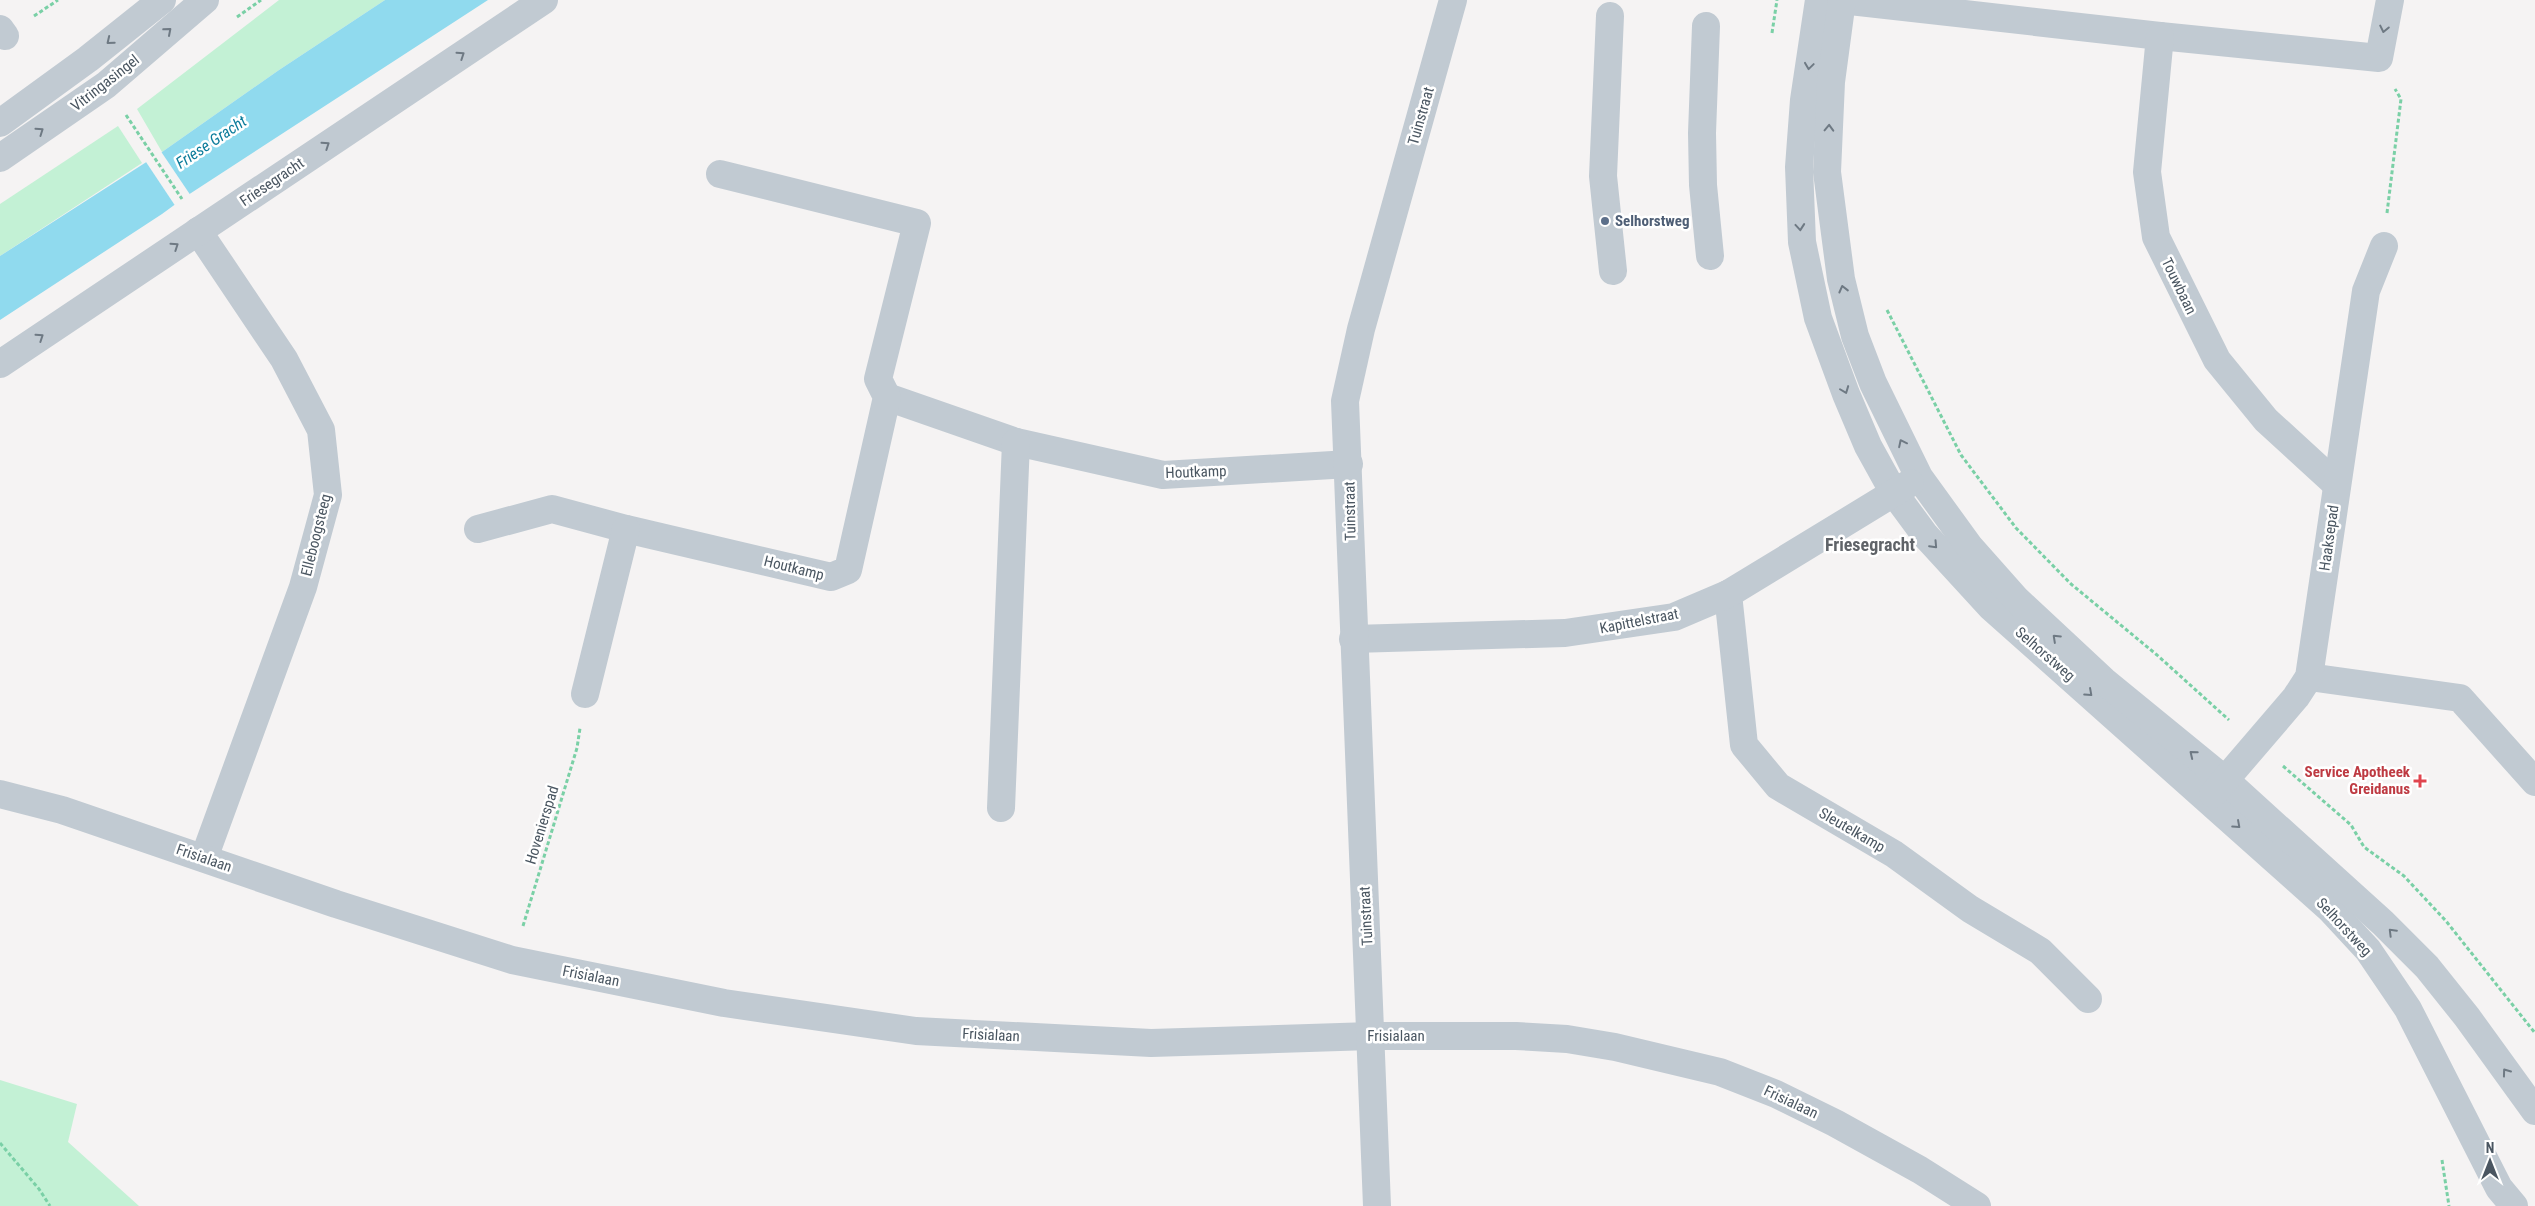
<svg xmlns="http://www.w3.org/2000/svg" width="2535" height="1206" font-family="'Roboto Condensed',sans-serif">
<rect width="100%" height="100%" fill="#f5f3f3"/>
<g fill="#c3f1d5">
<path d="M279,0h106l-106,70 -117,82 -25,-43z"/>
<path d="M118,126l24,37 -142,93v-52z"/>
<path d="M0,1080l77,24 -9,38 71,64h-139z"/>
</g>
<path fill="#90daee" d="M385,0h103l-300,195 -26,19 -162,106v-64l162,-104 117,-82z"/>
<path fill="#f5f3f3" d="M160,150l31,46 -15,11 -32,-48z"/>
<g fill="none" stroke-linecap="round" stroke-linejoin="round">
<g stroke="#7ad0a6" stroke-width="3" stroke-dasharray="4 2.5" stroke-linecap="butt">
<path d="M34,16l24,-16"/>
<path d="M237,17l24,-17"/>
<path d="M1772,33l5,-33"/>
<path d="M126,115l56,84"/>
<path d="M2387,213l14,-114 -6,-10"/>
<path d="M1887,310l74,145 55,73 55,56 86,71 72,65"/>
<path d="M2283,766l68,59 13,22 40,29 42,45 89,112"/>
<path d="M523,926l54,-178 3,-20"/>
<path d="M0,1143l39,46 11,17"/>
<path d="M2442,1160l7,46"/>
</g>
<g stroke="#c1cad2" stroke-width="28">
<path d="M1819,0l-15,100 -5,67 3,75 16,76 28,76 22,52 26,47 31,42 66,72 339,302 38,41 40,59 91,179 15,18"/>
<path d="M1841,0l319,36 219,22 11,-58"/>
<path d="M1842,0l-11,82 -4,90 14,107 14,57 18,47 46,94 50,69 47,53 88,82 121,99 158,143 44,44 40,50 68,94"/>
<path d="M1610,16l-7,160 10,95"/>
<path d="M1706,26l-4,107 1,52 7,71"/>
<path d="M0,29l5,7"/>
<path d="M2160,36l-13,136 9,65 61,123 49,60 71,65"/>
<path d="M0,123l88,-64 74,-59"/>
<path d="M0,158l106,-73 99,-85"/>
<path d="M198,231l86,128 37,71 7,65 -25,92 -99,271"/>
<path d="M0,364l544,-364"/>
<path d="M887,397l129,45 147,33 186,-11"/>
<path d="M478,529l74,-20 74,20 205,48 17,-7 39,-173 -9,-18 39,-156 -197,-49"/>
<path d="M1728,594l16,151 34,41 116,68 76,55 70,42 48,48"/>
<path d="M1353,639l212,-6 109,-16 54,-23 182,-111"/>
<path d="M2309,677l151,21 75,84"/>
<path d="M585,694l41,-165"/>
<path d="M0,794l62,16 274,94 176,56 212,43 192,28 235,12 220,-7h145l51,3 48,8 105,25 56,22 59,29 85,47 57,36"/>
<path d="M2213,794l83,-97 13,-20 57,-386 18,-45"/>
<path d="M1001,808l15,-366"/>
<path d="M1377,1206l-32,-805 16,-72 92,-329"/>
</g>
</g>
<defs><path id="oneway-chevron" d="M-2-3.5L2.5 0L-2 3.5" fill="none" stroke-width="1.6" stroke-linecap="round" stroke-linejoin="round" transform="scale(1.25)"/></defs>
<g stroke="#6e7983">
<use href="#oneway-chevron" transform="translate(2384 29) rotate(102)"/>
<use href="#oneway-chevron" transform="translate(168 31) rotate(-41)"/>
<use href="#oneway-chevron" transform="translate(110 41) rotate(141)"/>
<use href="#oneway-chevron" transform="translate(461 55) rotate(-34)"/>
<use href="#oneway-chevron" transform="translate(1809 66) rotate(98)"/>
<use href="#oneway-chevron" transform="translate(1829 128) rotate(-88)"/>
<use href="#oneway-chevron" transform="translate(40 131) rotate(-35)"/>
<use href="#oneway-chevron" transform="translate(326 145) rotate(-34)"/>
<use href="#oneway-chevron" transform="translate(1800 227) rotate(85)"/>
<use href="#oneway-chevron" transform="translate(175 246) rotate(-34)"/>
<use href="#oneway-chevron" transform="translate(1843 289) rotate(-104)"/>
<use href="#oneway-chevron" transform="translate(40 337) rotate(-34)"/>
<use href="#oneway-chevron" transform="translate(1845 390) rotate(69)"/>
<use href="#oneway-chevron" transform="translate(1902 443) rotate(-116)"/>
<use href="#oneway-chevron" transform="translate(1934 545) rotate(47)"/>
<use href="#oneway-chevron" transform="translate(2056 638) rotate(-137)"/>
<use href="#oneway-chevron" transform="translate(2089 693) rotate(42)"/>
<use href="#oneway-chevron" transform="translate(2193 754) rotate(-141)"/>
<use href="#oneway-chevron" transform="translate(2237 825) rotate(42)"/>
<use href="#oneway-chevron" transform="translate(2392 932) rotate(-135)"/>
<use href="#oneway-chevron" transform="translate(2506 1072) rotate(-126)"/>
</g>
<circle fill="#5c6f8a" stroke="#fff" stroke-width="2" cx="1605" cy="221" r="5"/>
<path fill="#e0444e" stroke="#fff" stroke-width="2" d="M2417.5 773.5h5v5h5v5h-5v5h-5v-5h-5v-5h5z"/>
<g text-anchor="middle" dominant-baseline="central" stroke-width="5" stroke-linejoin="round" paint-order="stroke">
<g font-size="15" fill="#4a5661" stroke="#fff">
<text transform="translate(105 83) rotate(-38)">Vitringasingel</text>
<text transform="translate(1421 116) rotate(-74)">Tuinstraat</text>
<text transform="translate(272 182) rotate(-34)">Friesegracht</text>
<text transform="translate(2179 286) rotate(64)">Touwbaan</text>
<text transform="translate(1196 472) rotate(-2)">Houtkamp</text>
<text transform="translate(1350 511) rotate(-91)">Tuinstraat</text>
<text transform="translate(316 535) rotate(-76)">Elleboogsteeg</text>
<text transform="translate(2329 538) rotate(-82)">Haaksepad</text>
<text transform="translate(794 568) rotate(14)">Houtkamp</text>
<text transform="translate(1639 621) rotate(-11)">Kapittelstraat</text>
<text transform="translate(2045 654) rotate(41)">Selhorstweg</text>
<text transform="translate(542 825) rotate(-73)">Hovenierspad</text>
<text transform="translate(1852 830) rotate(30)">Sleutelkamp</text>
<text transform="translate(204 858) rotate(19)">Frisialaan</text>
<text transform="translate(1366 916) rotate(-93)">Tuinstraat</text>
<text transform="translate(2344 927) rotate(47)">Selhorstweg</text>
<text transform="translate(591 976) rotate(11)">Frisialaan</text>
<text transform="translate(991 1035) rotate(3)">Frisialaan</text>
<text x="1396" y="1036">Frisialaan</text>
<text transform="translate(1791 1102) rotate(25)">Frisialaan</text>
</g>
<g font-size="15" font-weight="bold" fill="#4e5e75" stroke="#fff" text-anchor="start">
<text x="1615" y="221">Selhorstweg</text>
</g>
<g font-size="15" font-weight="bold" fill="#be3a42" stroke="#fff" text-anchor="end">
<text x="2410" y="772">Service Apotheek<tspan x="2410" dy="17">Greidanus</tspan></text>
</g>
<g font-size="16" font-style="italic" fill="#0c7c9b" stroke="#fff">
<text transform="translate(211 142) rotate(-34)">Friese Gracht</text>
</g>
<g font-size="18" font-weight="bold" fill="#5f6368" stroke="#fff">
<text x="1870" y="544">Friesegracht</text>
</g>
</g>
<g transform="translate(2490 1161)" stroke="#ffffff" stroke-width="4" paint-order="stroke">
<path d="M0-4L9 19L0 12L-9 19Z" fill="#4a5661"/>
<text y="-8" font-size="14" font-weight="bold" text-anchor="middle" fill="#4a5661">N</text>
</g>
</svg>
